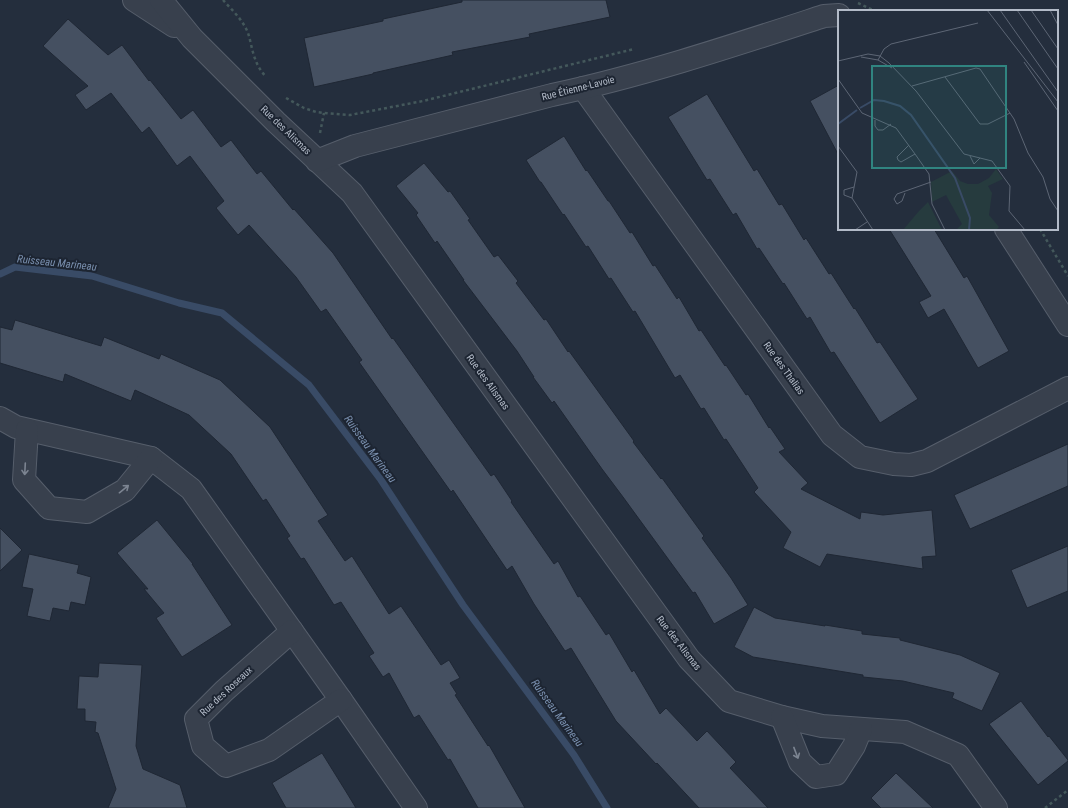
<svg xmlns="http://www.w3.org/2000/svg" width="1068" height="808" font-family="'Roboto Condensed',sans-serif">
<rect width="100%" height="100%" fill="#242e3d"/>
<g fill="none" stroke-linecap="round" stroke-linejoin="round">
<path stroke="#394b66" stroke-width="7" d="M0,274l15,-7 77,9 87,27 43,10 87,72 72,95 82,125 111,150 33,53"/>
</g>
<g fill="#455061" stroke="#1f2734">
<path d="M462,0h144l4,17 -81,17 1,3 -78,15 1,3 -80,18v1l-59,13 -10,-49 79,-17v-2l79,-17z"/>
<path d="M68,19l40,36 14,-10 27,36 1,-1 31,39 12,-9 28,37 10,-7 26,34 4,-3 32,39 1,-1 39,44 59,86 1,-1 98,138 3,-2 18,27 -1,1 43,62 4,-3 20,36 2,-1 26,39 3,-2 23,39 2,-2 26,44 6,-6 31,33 10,-10 29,31 -6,6 38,40h-69l-42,-45 -1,1 -40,-43 -45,-73 -6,3 -31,-47 -22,-38 -5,4 -54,-80 -2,2 -92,-130 3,-2 -36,-51 -5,3 -25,-35 -47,-52 -11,10 -22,-27 8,-7 -34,-45 -13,10 -28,-39 -7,6 -31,-40 -25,17 -11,-15 13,-9 -45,-40z"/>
<path d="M839,85v71l-29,-55z"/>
<path d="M707,94l47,77 3,-2 22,36 3,-1 22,36 2,-2 23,36 2,-1 23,36 1,-1 22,35 3,-1 38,57 -38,24 -46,-71 -3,1 -21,-36 -3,2 -23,-36 -1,1 -24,-36 -2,1 -21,-36 -3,2 -23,-36 -3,1 -39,-63z"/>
<path d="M564,136l22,35 1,-1 21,31h1l21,32 2,-1 21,34 2,-1 22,34 2,-2 20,34 2,-1 24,36 1,-1 20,30 2,-1 21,34 1,-1 15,22 -6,3 29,31 -7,6 59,30 1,-7 22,3 49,-5 4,46 -14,1 1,12 -96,-15 -7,13 -37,-19 8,-16 -37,-40 4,-4 -32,-49 -2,1 -20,-32 -3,1 -21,-34 -5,3 -40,-67 -2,1 -22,-34 -2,1 -21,-33 -2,1 -22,-33 -1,1 -22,-33h-1l-14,-22z"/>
<path d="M424,163l24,29 2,-1 20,28 -2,1 26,37 4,-2 20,26 -2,2 28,37 2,-1 22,33 1,-1 65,90 -1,1 28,37 1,-1 42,58 -2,2 29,40 17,27 -34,19 -19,-32 -2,1 -70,-96 -21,-28 -48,-68 -2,2 -19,-26h1l-17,-26 -54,-71h1l-27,-39 -2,2 -19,-28 2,-2 -22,-27z"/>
<path d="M889,229h45l30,49 3,-2 42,75 -31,17 -34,-59 -16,9 -9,-16 12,-6z"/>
<path d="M15,320l86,26 3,-9 55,22 2,-5 59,26 50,47 58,88 -10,6 27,40 7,-5 37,58 12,-8 40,59 8,-5 11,18 -10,5 7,11 -2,1 33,51 1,-1 36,63h-47l-28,-49 -2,1 -29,-45 -5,3 -25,-45 -6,4 -14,-21 5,-3 -33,-51 -7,3 -30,-47 -3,1 -14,-21 3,-2 -24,-37 -3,2 -32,-47 -42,-39 -54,-25 -4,11 -66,-27 -2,8 -63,-19v-36l12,3z"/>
<path d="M1068,444v42l-98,43 -16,-34z"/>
<path d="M157,520l36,44h-1l40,61 -50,32 -26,-39 8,-5 -20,-24h4l-31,-36z"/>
<path d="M0,528l22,22 -22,21z"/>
<path d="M1068,546v45l-41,17 -16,-38z"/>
<path d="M29,554l50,11 -2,8 14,4 -6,28 -14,-3 -2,9 -16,-3 -3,13 -23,-5 6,-27 -11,-2z"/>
<path d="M754,607l21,11 50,8v-1l37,6v3l38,4v2l60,15 40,18 -18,38 -30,-13 2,-5 -51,-12 -40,-4v-2l-110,-18 -19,-10z"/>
<path d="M99,663l43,2 -6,81 7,23 37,16 7,23h-79l8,-19 -18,-56 -3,-1 1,-10 -11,-1v-12h-8l2,-33 19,1z"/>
<path d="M1021,701l27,36 1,-1 19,24v1l-30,24 -49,-61z"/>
<path d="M322,753l23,37 11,18h-70l-14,-25z"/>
<path d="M896,773l37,35h-52l-10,-10z"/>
</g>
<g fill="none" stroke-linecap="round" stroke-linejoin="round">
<defs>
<g id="minor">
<path d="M134,0l40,26"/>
<path d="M161,0l31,38 84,84 76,71 337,466 40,42 53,16 40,9 83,6 53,23 38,53"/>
<path d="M583,88l249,347 28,22 34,7 17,1 16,-4 141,-73"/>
<path d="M317,161l38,-15 197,-51c93,-20 183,-50 272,-79l15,-1"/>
<path d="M1006,229l62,96"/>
<path d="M0,418l16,9 135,31 40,31 150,211 75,108"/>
<path d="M27,430l-3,50 25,28 38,4 38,-22 26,-32"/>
<path d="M292,631l-68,60 -28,28 7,27 23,20 43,-16 72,-50"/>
<path d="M782,717l18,45 16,15 20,-3 18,-28 7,-17"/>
</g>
</defs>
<use href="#minor" stroke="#565e6b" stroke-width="24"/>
<g stroke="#44585b" stroke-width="2.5" stroke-dasharray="3 3" stroke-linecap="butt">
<path d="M223,0c9,10 20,20 25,33 3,9 4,19 8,28 2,6 6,11 10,16"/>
<path d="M858,3l17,8"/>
<path d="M286,98l18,10 12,4 8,1 26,2 73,-14 211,-52"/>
<path d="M320,133l4,-20"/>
<path d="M1040,229l28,47"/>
<path d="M1045,808l23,-18"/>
</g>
<use href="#minor" stroke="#38404d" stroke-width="22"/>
</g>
<defs><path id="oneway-shaft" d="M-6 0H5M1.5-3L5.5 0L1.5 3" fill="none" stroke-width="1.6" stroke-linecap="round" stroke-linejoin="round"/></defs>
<g stroke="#7c8491">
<use href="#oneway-shaft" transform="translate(25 469) rotate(93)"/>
<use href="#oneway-shaft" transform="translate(124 489) rotate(-39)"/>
<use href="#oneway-shaft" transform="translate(796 753) rotate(69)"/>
</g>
<g text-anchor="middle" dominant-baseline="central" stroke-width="4" stroke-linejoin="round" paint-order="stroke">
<g font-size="10" fill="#b3bbc8" stroke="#1d2532">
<text transform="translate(578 88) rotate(-14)">Rue Étienne-Lavoie</text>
<text transform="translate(286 130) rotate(44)">Rue des Alismas</text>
<text transform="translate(784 368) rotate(54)">Rue des Thalias</text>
<text transform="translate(488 382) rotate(54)">Rue des Alismas</text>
<text transform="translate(679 643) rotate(52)">Rue des Alismas</text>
<text transform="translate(226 691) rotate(-43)">Rue des Roseaux</text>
</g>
<g font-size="11" font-style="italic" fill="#7b91b0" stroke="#1d2532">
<text transform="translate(57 263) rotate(6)">Ruisseau Marineau</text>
<text transform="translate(370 449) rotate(54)">Ruisseau Marineau</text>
<text transform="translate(557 713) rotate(54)">Ruisseau Marineau</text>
</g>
</g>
<g transform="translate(838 10)">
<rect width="220" height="220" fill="#242e3d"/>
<path d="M158,159l7,10 -15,7 4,7 -3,22 10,12 -3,3h-40l6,-6 -16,-29 -14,7 -1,-20 21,-11 8,10 8,3h10l11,-6zM90,192l14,28h-39l16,-19z" fill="#263b3e"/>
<path fill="none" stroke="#394b66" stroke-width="2" d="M22,98l14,-8 10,1 16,5 11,9 44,63 15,40 -1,12M0,114l19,-14"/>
<path fill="none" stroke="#5d6675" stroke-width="1" d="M149,0l71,92M162,0l58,82M179,0l41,59M193,0l27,39M212,0l8,15M23,47l17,3 14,8M40,50l6,-11 7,-5 87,-21M0,51l30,-7 12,2 9,7 27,28 48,63 28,7 18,25 -1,25 16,19M186,52l34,49M107,67l35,47h8l22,-11M0,69l24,34 34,15 19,26 14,20 3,30 13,26M74,76l64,-18 4,1 34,50 14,34 15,24 7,22 8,12M37,110v6l3,4h5l8,-6M71,135l-12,12 1,3 3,2 14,-8M0,136l19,26 -5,26 21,32M132,146l4,8 6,-6M67,183l-3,8 -5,3 -3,-5 3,-5 34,-12M14,188l-8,-3v-5l10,-3M17,220l12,-8"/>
<path fill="#308480" fill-opacity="0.15" stroke="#308480" stroke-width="2" d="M34,56h134v102h-134z"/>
<rect width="220" height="220" fill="none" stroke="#b3bbc8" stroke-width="2"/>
</g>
</svg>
